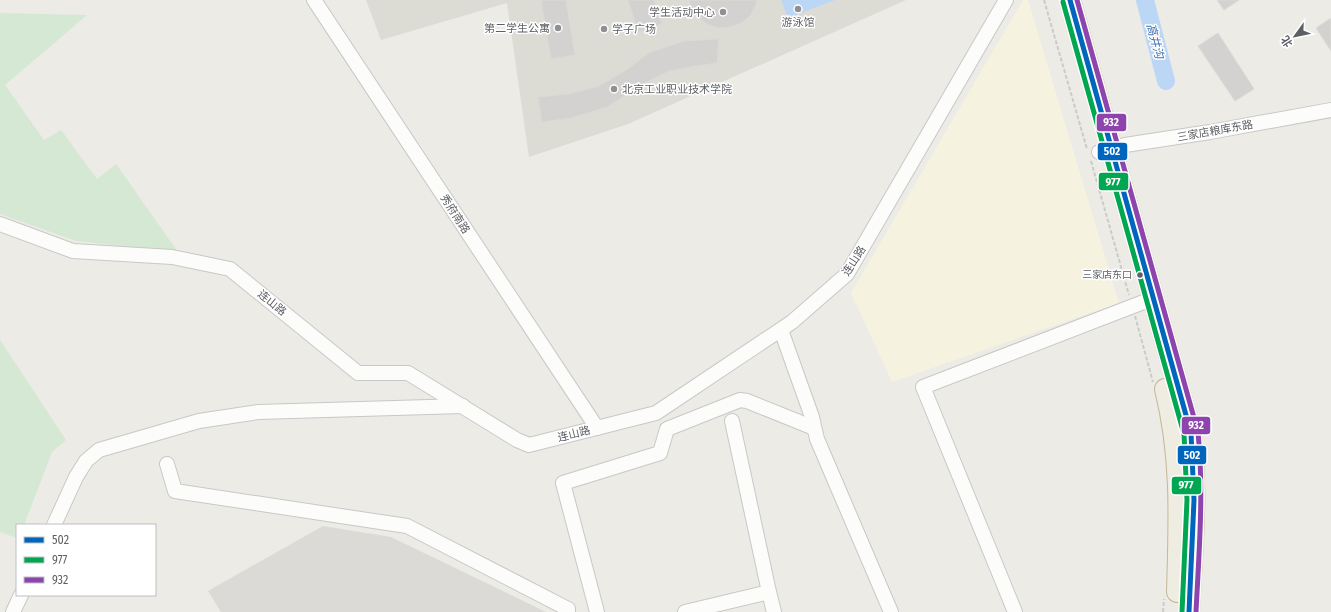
<svg xmlns="http://www.w3.org/2000/svg" width="1331" height="612" font-family="'Fira Sans Condensed','Noto Sans SC',sans-serif">
<rect width="100%" height="100%" fill="#ecebe6"/>
<path fill="#f5f2e0" d="M1023,0h5l91,303 -227,79 -41,-89z"/>
<path fill="#dbdad6" d="M323,526l68,11 155,75h-325l-13,-21z"/>
<path fill="#dcdbd4" d="M366,0h540l-278,124 -99,33 -22,-154 -126,37z"/>
<g fill="#d5e8d4">
<path d="M0,13l87,2 -82,70 39,55 17,-10 36,49 19,-15 62,88 -102,-11 -76,-27z"/>
<path d="M0,340l66,100 -14,12 -28,73h-7v13l-17,-6z"/>
</g>
<path fill="#bcd7f5" d="M781,0h54l-47,18z"/>
<g fill="none" stroke-linecap="round" stroke-linejoin="round">
<path stroke="#bcd7f5" stroke-width="18" d="M1145,0l21,81"/>
</g>
<g fill="#d3d2d0" stroke="#dcdad6">
<path d="M541,0h25l9,55 -24,4z"/>
<path d="M628,0h26l8,24 -24,8z"/>
<path d="M689,0h68l-1,5 -6,11 -9,7 -11,4 -12,1 -11,-4 -9,-7 -7,-9z"/>
<path d="M1217,0h22l-15,10z"/>
<path d="M1331,18v33l-15,-23z"/>
<path d="M1218,33l36,56 -19,12 -37,-55z"/>
<path d="M719,39l-2,24 -22,3 -26,5 -20,10 -42,26 -36,11 -29,4 -4,-25 31,-3 30,-8 27,-16 23,-17 34,-12z"/>
</g>
<g fill="none" stroke-linecap="round" stroke-linejoin="round">
<defs>
<g id="minor">
<path d="M314,0l283,428"/>
<path d="M1099,152l26,-7 85,-13 121,-22"/>
<path d="M0,224l73,27 99,6 58,12 128,104h50l109,67 12,5 127,-32 136,-91 55,-48 159,-274"/>
<path d="M781,330l31,87 5,22 74,173"/>
<path d="M167,464l8,27 232,35 161,83v3"/>
<path d="M54,525l22,-48 10,-16 13,-11 100,-29 59,-9 205,-6"/>
<path d="M769,592l5,20"/>
<path d="M13,612l8,-17"/>
<path d="M597,612l-34,-129 97,-30 7,-24 73,-29 7,1 67,27"/>
<path d="M685,612l84,-20 -37,-171"/>
<path d="M1015,612l-92,-225 231,-89"/>
</g>
<g id="highway">
<path d="M1070,0l121,433c7,60 1,119 -2,179"/>
<path d="M1165,389c17,68 14,133 12,203"/>
</g>
</defs>
<use href="#minor" stroke="#c8c8c7" stroke-width="16"/>
<use href="#highway" stroke="#c3b895" stroke-width="22"/>
<g stroke="#c9cccb" stroke-width="2" stroke-dasharray="4 2" stroke-linecap="butt">
<path d="M1044,0l43,149"/>
<path d="M1091,161l38,134"/>
<path d="M1135,316l18,66"/>
<path d="M1163,612l1,-13"/>
</g>
<use href="#minor" stroke="#fcfcfb" stroke-width="14"/>
<use href="#highway" stroke="#efece1" stroke-width="20"/>
<defs>
<path id="bus-1" d="M1070,0l121,433 3,67 -5,112"/>
<path id="bus-2" d="M1063,2l121,432 3,66 -5,112"/>
<path id="bus-3" d="M1077,0l121,432c6,60 1,120 -2,180"/>
</defs>
<use href="#bus-1" stroke="#fff" stroke-width="8"/>
<use href="#bus-2" stroke="#fff" stroke-width="8"/>
<use href="#bus-3" stroke="#fff" stroke-width="8"/>
<use href="#bus-1" stroke="#0065bd" stroke-width="5"/>
<use href="#bus-2" stroke="#00a651" stroke-width="5"/>
<use href="#bus-3" stroke="#8e44ad" stroke-width="5"/>
</g>
<g fill="#8e9092" stroke="#fff" stroke-width="1.5">
<circle cx="798" cy="9" r="4"/>
<circle cx="723" cy="12" r="4"/>
<circle cx="558" cy="28" r="4"/>
<circle cx="604" cy="29" r="4"/>
<circle cx="614" cy="89" r="4"/>
</g>
<circle fill="#5c5f64" stroke="#fff" stroke-width="1.5" cx="1140" cy="275" r="3.5"/>
<g text-anchor="middle" dominant-baseline="central" stroke-width="3" stroke-linejoin="round" paint-order="stroke">
<g font-size="10" fill="#5c5f64" stroke="#fff" text-anchor="end">
<text x="1132" y="275">三家店东口</text>
</g>
<g font-size="11" fill="#5c5f64" stroke="#fff" text-anchor="end">
<text x="715" y="12">学生活动中心</text>
<text x="798" y="22" text-anchor="middle">游泳馆</text>
<text x="550" y="28">第二学生公寓</text>
<text x="612" y="29" text-anchor="start">学子广场</text>
<text x="622" y="89" text-anchor="start">北京工业职业技术学院</text>
</g>
<g font-size="11" fill="#5c5f64" stroke="#fff">
<text transform="translate(1215 131) rotate(-10)">三家店粮库东路</text>
<text transform="translate(455 214) rotate(57)">秀府南路</text>
<text transform="translate(854 261) rotate(-57)">连山路</text>
<text transform="translate(272 303) rotate(39)">连山路</text>
<text transform="translate(574 434) rotate(-14)">连山路</text>
</g>
<g font-size="12" font-style="italic" fill="#4774b5" stroke="#fff">
<text transform="translate(1155 41) rotate(75)">高井沟</text>
</g>
</g>
<g stroke="#fff" stroke-width="1.5">
<rect x="1096" y="113" width="31" height="19" rx="4" fill="#8e44ad"/>
<rect x="1097" y="142" width="31" height="19" rx="4" fill="#0065bd"/>
<rect x="1098" y="172" width="31" height="19" rx="4" fill="#00a651"/>
<rect x="1181" y="416" width="30" height="19" rx="4" fill="#8e44ad"/>
<rect x="1177" y="445" width="30" height="20" rx="4" fill="#0065bd"/>
<rect x="1171" y="476" width="31" height="19" rx="4" fill="#00a651"/>
</g>
<g font-size="11" text-anchor="middle" font-weight="bold" fill="#fff">
<text x="1111" y="126">932</text>
<text x="1112" y="155">502</text>
<text x="1113" y="186">977</text>
<text x="1196" y="429">932</text>
<text x="1192" y="459">502</text>
<text x="1186" y="489">977</text>
</g>
<rect x="16" y="524" width="140" height="72" fill="#ffffff" stroke="#bebfc1"/>
<rect x="24" y="537" width="20" height="6" fill="#0065bd" stroke="#bebfc1"/>
<text x="52" y="544" font-size="12" fill="#5c5f64">502</text>
<rect x="24" y="557" width="20" height="6" fill="#00a651" stroke="#bebfc1"/>
<text x="52" y="564" font-size="12" fill="#5c5f64">977</text>
<rect x="24" y="577" width="20" height="6" fill="#8e44ad" stroke="#bebfc1"/>
<text x="52" y="584" font-size="12" fill="#5c5f64">932</text>
<g transform="translate(1295 36) rotate(237)" stroke="#ffffff" stroke-width="3" paint-order="stroke">
<path d="M0-3L7 15L0 10L-7 15Z" fill="#5c5f64"/>
<text y="-6" font-size="11" font-weight="bold" text-anchor="middle" fill="#5c5f64">北</text>
</g>
</svg>
